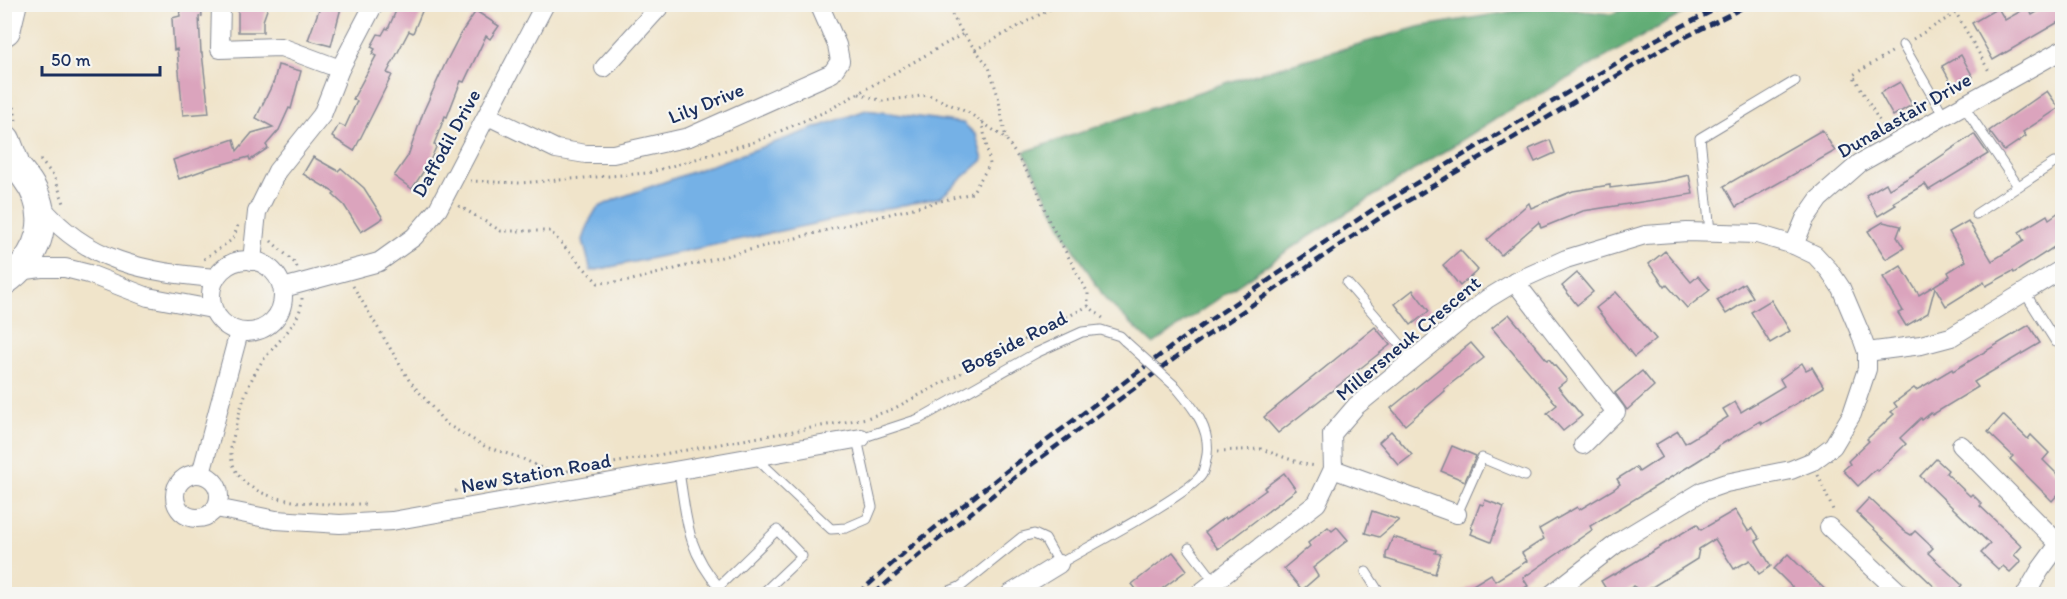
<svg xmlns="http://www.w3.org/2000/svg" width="2067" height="599" font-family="Itim,sans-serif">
<rect width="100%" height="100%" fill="#f6f6f2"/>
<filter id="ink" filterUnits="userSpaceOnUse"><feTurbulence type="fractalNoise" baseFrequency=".0167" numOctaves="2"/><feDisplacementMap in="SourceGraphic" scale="12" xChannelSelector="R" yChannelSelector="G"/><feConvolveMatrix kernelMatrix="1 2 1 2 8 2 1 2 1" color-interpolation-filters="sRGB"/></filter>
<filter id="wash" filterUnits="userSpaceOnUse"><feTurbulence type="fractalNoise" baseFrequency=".008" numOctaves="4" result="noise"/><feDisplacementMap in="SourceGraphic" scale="24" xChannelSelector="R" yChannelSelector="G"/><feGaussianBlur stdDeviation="1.35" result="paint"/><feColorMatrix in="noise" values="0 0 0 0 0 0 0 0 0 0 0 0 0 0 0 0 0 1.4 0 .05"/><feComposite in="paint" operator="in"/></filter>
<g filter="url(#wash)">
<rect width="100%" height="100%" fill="#f0e4ca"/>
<path fill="#62ad76" stroke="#3e6e6a" stroke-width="1.5" d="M1636,5h62l-206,116 -199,126 -140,97 -47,-44 -39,-62 -43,-86 201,-69 193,-56 126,-21 67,8z"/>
<path fill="#74b1e6" stroke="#4870a2" stroke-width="1.5" d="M866,110l97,13 13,12 7,25 -42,37 -350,74 -8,-31 7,-20 7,-12 19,-9z"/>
<g id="blocks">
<g fill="#dba4bd">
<path d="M179,4h22l1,12 -3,1 2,36h1l7,60 -26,2 -6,-66 -3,1 -2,-32 8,-2z"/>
<path d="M238,4h31l-6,17v11h-25z"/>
<path d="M321,4h21l-11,42 -23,-6z"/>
<path d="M399,4h26l-12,29 -4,-2 -22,42 5,2 -38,76 -22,-14 7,-13 6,3 12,-26 -4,-2 23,-43 -4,-2 3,-5 -4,-2 7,-13 4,1 4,-7 2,1z"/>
<path d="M2051,4h11v16l-69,40 -21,-37 26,-15 7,12 23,-13 4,8z"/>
<path d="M476,11l23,15 -9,13 -4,-3 -22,46 -3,-1 -14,36 -2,-1 -11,28 3,1 -8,18 -17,26 -18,-13 14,-20 16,-46 21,-46 16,-31z"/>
<path d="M1961,55l12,22 -19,11 -12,-22z"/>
<path d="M278,65l23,6 -10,38 -2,-1 -10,22 -13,15 2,3 -18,12 -1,-3 -37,10 -33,12 -6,-19 61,-21 3,12 15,-18 21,-6 -17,-9 18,-37z"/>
<path d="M1900,82l12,23 -19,11 -13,-23z"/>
<path d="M2047,91l12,17 -36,24 3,4 -22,15 -15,-20z"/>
<path d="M1822,130l13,21 -99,56 -12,-21z"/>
<path d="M1974,134l14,20 -59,36 -4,-6 -31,18 2,3 -18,11 -12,-21 20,-12 3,6 24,-14z"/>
<path d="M1550,140l5,13 -20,9 -6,-13z"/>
<path d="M313,157l25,14 3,-3 23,20 19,30 -22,14 -17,-27 -11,-10 2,-2 -32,-19z"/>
<path d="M1689,175l4,19 -110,17 -42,17 -2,-6 -38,33 -14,-15 42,-37 2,5 42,-17 37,-6v3l53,-7z"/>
<path d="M2062,210v32l-48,31 -1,-2 -27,15 -2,-4 -38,24 -11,-19 -7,26 -22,13 -8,-13 5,-2 -20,-34 18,-11 18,29 31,-19 -2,-4 18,-11 -17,-29 19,-11 24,40 32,-20 -5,-9 28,-17 2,4z"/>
<path d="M1883,222l18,4 -4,11 7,11 -18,11 -18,-28z"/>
<path d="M1460,250l18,20 -18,16 -17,-21z"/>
<path d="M1665,251l26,31 7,-6 12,14 -23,18 -20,-23 -2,2 -16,-23z"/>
<path d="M1577,273l16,19 -16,13 -15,-19z"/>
<path d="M1744,283l9,14 -27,17 -9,-14z"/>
<path d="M1413,290l16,21 -18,14 -16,-21z"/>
<path d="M1616,292l40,47 -22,18 -38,-49z"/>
<path d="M1771,300l19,31 -20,12 -19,-31z"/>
<path d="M1509,314l38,46 2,-1 18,21 -9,7 24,29 -19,15 -16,-18 10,-8 -65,-77z"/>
<path d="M2029,325l11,18 -66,39 4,5 -46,28 -1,-2 -9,7 -1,-2 -21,20 6,6 -28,27 -2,-2 -18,17 -15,-16 7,-6 -2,-3 21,-20 -2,-2 27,-25 -3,-2 6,-5 -3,-4 20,-15 2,2 6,-3 30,-18 1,2z"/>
<path d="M1375,327l15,18 -112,88 -14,-16z"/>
<path d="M1471,343l13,15 -40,31 1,2 -40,34 -14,-17z"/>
<path d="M1802,363l4,7 6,-3 12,20 -62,37 -2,-3 -43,26 1,1 -22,14 -106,64 2,4 -69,48 5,8 -14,8h-56l33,-20 4,7 32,-20 -5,-8 22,-14 -5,-10 38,-22 2,3 35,-21 6,-5 -3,-5 19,-12 3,5 23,-15 -7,-12 23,-14 7,12 43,-26 -5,-8 12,-7 6,10 43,-26 -4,-7z"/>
<path d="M1642,371l12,15 -27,24 -12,-17z"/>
<path d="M2003,415l25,24 3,-4 18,18 -6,7 19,19v11l-10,11 -42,-42 3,-3 -25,-24z"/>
<path d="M1391,431l21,24 -13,10 -20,-23z"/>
<path d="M1452,446l24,10 -11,25 -24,-10z"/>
<path d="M1936,459l12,11 -2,3 24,23 2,-2 10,10 -2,2 42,40 -8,9 7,6 -11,11 -7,-6 -4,4 -18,-17 9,-9 -70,-68z"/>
<path d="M1284,473l12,17 -78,59 -13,-17 20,-15 1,2 40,-29 -2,-2z"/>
<path d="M1869,498l35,33 7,4 4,-4 18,17 -5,5 34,32 -8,9h-12l-86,-82z"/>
<path d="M1485,500l19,7 -13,35 -20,-8 2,-5 -2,-1 9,-24 3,1z"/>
<path d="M1735,510l13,21 5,-3 7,11 -4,2 15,25 -12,8 -9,-14 -16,9 -19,-30 -16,10 -2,10 -56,35 -7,-8 -14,8h-11l-8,-13 12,-7 1,1 83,-51 4,6z"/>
<path d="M1372,511l27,9 -20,17 -14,-4z"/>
<path d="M1328,527l4,4 5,-4 11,13 -35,28 5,8 -16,14 -18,-22 26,-22 -2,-3z"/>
<path d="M1393,537l43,13 -1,3 6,1 -6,20 -49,-15v-5z"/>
<path d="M1173,552l14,18 -32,24h-15l-8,-10z"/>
<path d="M1788,554l11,11 31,29h-43l6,-6 -19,-19z"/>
</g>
</g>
</g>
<g filter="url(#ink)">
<use href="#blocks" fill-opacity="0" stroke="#868a94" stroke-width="1.5"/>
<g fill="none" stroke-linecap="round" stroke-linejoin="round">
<defs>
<g id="lane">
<path d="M1903,45l41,71"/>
<path d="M1963,105l55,81"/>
<path d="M1976,214l78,-51"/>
<path d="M1710,231l-10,-93 95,-57"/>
<path d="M1347,283l66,76"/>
<path d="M2025,293l31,49"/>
<path d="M861,438l58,-19 117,-66 46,-21 19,-2 19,6 5,5"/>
<path d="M755,457l76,72 15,-1 21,-9 5,-12 -15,-68"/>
<path d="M679,472c8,47 7,77 40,115"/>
<path d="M1457,514l25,-56 43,18"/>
<path d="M1189,548l26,34"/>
<path d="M1366,572l14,22"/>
<path d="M711,594l66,-64 25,26 -40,38"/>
<path d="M942,594l18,-7"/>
<path d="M956,594l4,-7 62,-50 12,-3 11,5 14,25c25,-15 132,-70 143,-90 2,-4 3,-10 4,-14 7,-29 -12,-52 -30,-73"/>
</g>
<g id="street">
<path d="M221,4l-1,45 61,-2 59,22"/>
<path d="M604,68l58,-64"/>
<path d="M488,116l68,33 30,5h27l76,-17 143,-64 8,-12 -3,-16 -18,-41"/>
<path d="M39,204c47,58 106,68 177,74"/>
<path d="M1794,245l11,-26 14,-20 41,-36 202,-113"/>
<circle cx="247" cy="296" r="36"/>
<path d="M252,261l5,-49 20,-41 45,-56 18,-46 34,-65"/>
<path d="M19,271l22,-3h24l24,6 59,23 64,12"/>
<path d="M1515,282l101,130 -33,33"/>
<path d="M283,288l96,-26 35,-25 24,-28 107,-205"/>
<path d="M1867,352l54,-7 30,-8 111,-68"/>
<path d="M1961,445l98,99"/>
<path d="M1333,469l124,45"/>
<circle cx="197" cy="496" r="22"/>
<path d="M201,474l38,-142"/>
<path d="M216,508l60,12 64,4 52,-3 469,-83"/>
<path d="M1829,527l72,67"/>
<path d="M1010,594l49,-30"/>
<path d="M1199,594l118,-91 16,-34 -1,-35 24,-28 131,-107 28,-17 51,-23 79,-24 42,-3 70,2 37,11 21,10 14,15 12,18 20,47 6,17v17l-15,45 -19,32 -20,15 -22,9 -65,13 -23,8 -83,50 -68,53"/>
<path d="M2026,594l14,-24 22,-30"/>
</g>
<path id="secondary" d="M4,159c10,3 15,10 21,18 29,38 16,79 -21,105"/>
<g id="highway">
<path d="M4,29l6,-25"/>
<path d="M4,141l8,21"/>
</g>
</defs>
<use href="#lane" stroke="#868a94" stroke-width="11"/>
<use href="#street" stroke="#868a94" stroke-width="20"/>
<use href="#secondary" stroke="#868a94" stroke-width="29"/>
<use href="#highway" stroke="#868a94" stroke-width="35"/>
<g stroke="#868a94" stroke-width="3" stroke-dasharray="1.5 4.5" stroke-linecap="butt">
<path d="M946,4l17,30 26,33 9,29 8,43"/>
<path d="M1913,39l43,-26 33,58"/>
<path d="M975,50l84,-46"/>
<path d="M859,94l24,7 46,-6 40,18 37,26 30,47 13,35 39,72v13"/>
<path d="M4,106l10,-1 2,16"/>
<path d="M1885,131l-32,-56 42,-25"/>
<path d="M40,160l14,16 11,30"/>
<path d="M470,181l50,2 128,-10 109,-32 70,-30 136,-77"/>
<path d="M459,206l42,25h49l48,52 30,-2 344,-88 18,-29 -8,-42"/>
<path d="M271,241l25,23 1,4"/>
<path d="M204,259l29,-20 5,-14"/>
<path d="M353,286l56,94 37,44 40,23 35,11 31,15"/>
<path d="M302,298c0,25 -28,46 -41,65 -13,20 -20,41 -25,64 -2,8 -6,19 -5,27 4,56 99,50 138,50"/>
<path d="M1218,451l43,-2 42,15 13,2"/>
<path d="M1818,475l15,35"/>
<path d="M455,491l412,-73 26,-9 195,-103 16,13"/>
</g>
<use href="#lane" stroke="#fff" stroke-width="9"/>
<use href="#street" stroke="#fff" stroke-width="18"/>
<use href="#secondary" stroke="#fff" stroke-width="27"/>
<use href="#highway" stroke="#fff" stroke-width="33"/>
<g stroke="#1b2f5e" stroke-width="4.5" stroke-dasharray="9 4.5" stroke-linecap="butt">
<path d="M858,594l54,-48 101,-80 166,-125 199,-135 279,-167 69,-35"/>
<path d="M874,594l45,-39 100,-81 167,-124 198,-135 278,-166 88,-45"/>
</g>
<defs>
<path id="lane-bridge" d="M1125,341l51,46"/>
</defs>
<use href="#lane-bridge" stroke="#868a94" stroke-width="11" stroke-linecap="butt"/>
<use href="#lane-bridge" stroke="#fff" stroke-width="9"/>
</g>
</g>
<g text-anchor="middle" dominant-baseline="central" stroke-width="4.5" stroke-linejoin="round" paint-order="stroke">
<g font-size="20" fill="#1b2f5e" stroke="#f6f6f2">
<text transform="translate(706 103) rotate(-22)">Lily Drive</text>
<text transform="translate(1904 115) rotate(-30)">Dunalastair Drive</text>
<text transform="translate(446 143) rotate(-61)">Daffodil Drive</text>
<text transform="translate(1408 338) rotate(-40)">Millersneuk Crescent</text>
<text transform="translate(1014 342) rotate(-27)">Bogside Road</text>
<text transform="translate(536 473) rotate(-10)">New Station Road</text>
</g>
</g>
<rect width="2067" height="599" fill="none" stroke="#f6f6f2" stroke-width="24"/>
<path d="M42 66v9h118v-9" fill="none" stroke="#1b2f5e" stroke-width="3"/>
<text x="51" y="66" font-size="18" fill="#1b2f5e" stroke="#f6f6f2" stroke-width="4.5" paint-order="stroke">50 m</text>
</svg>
